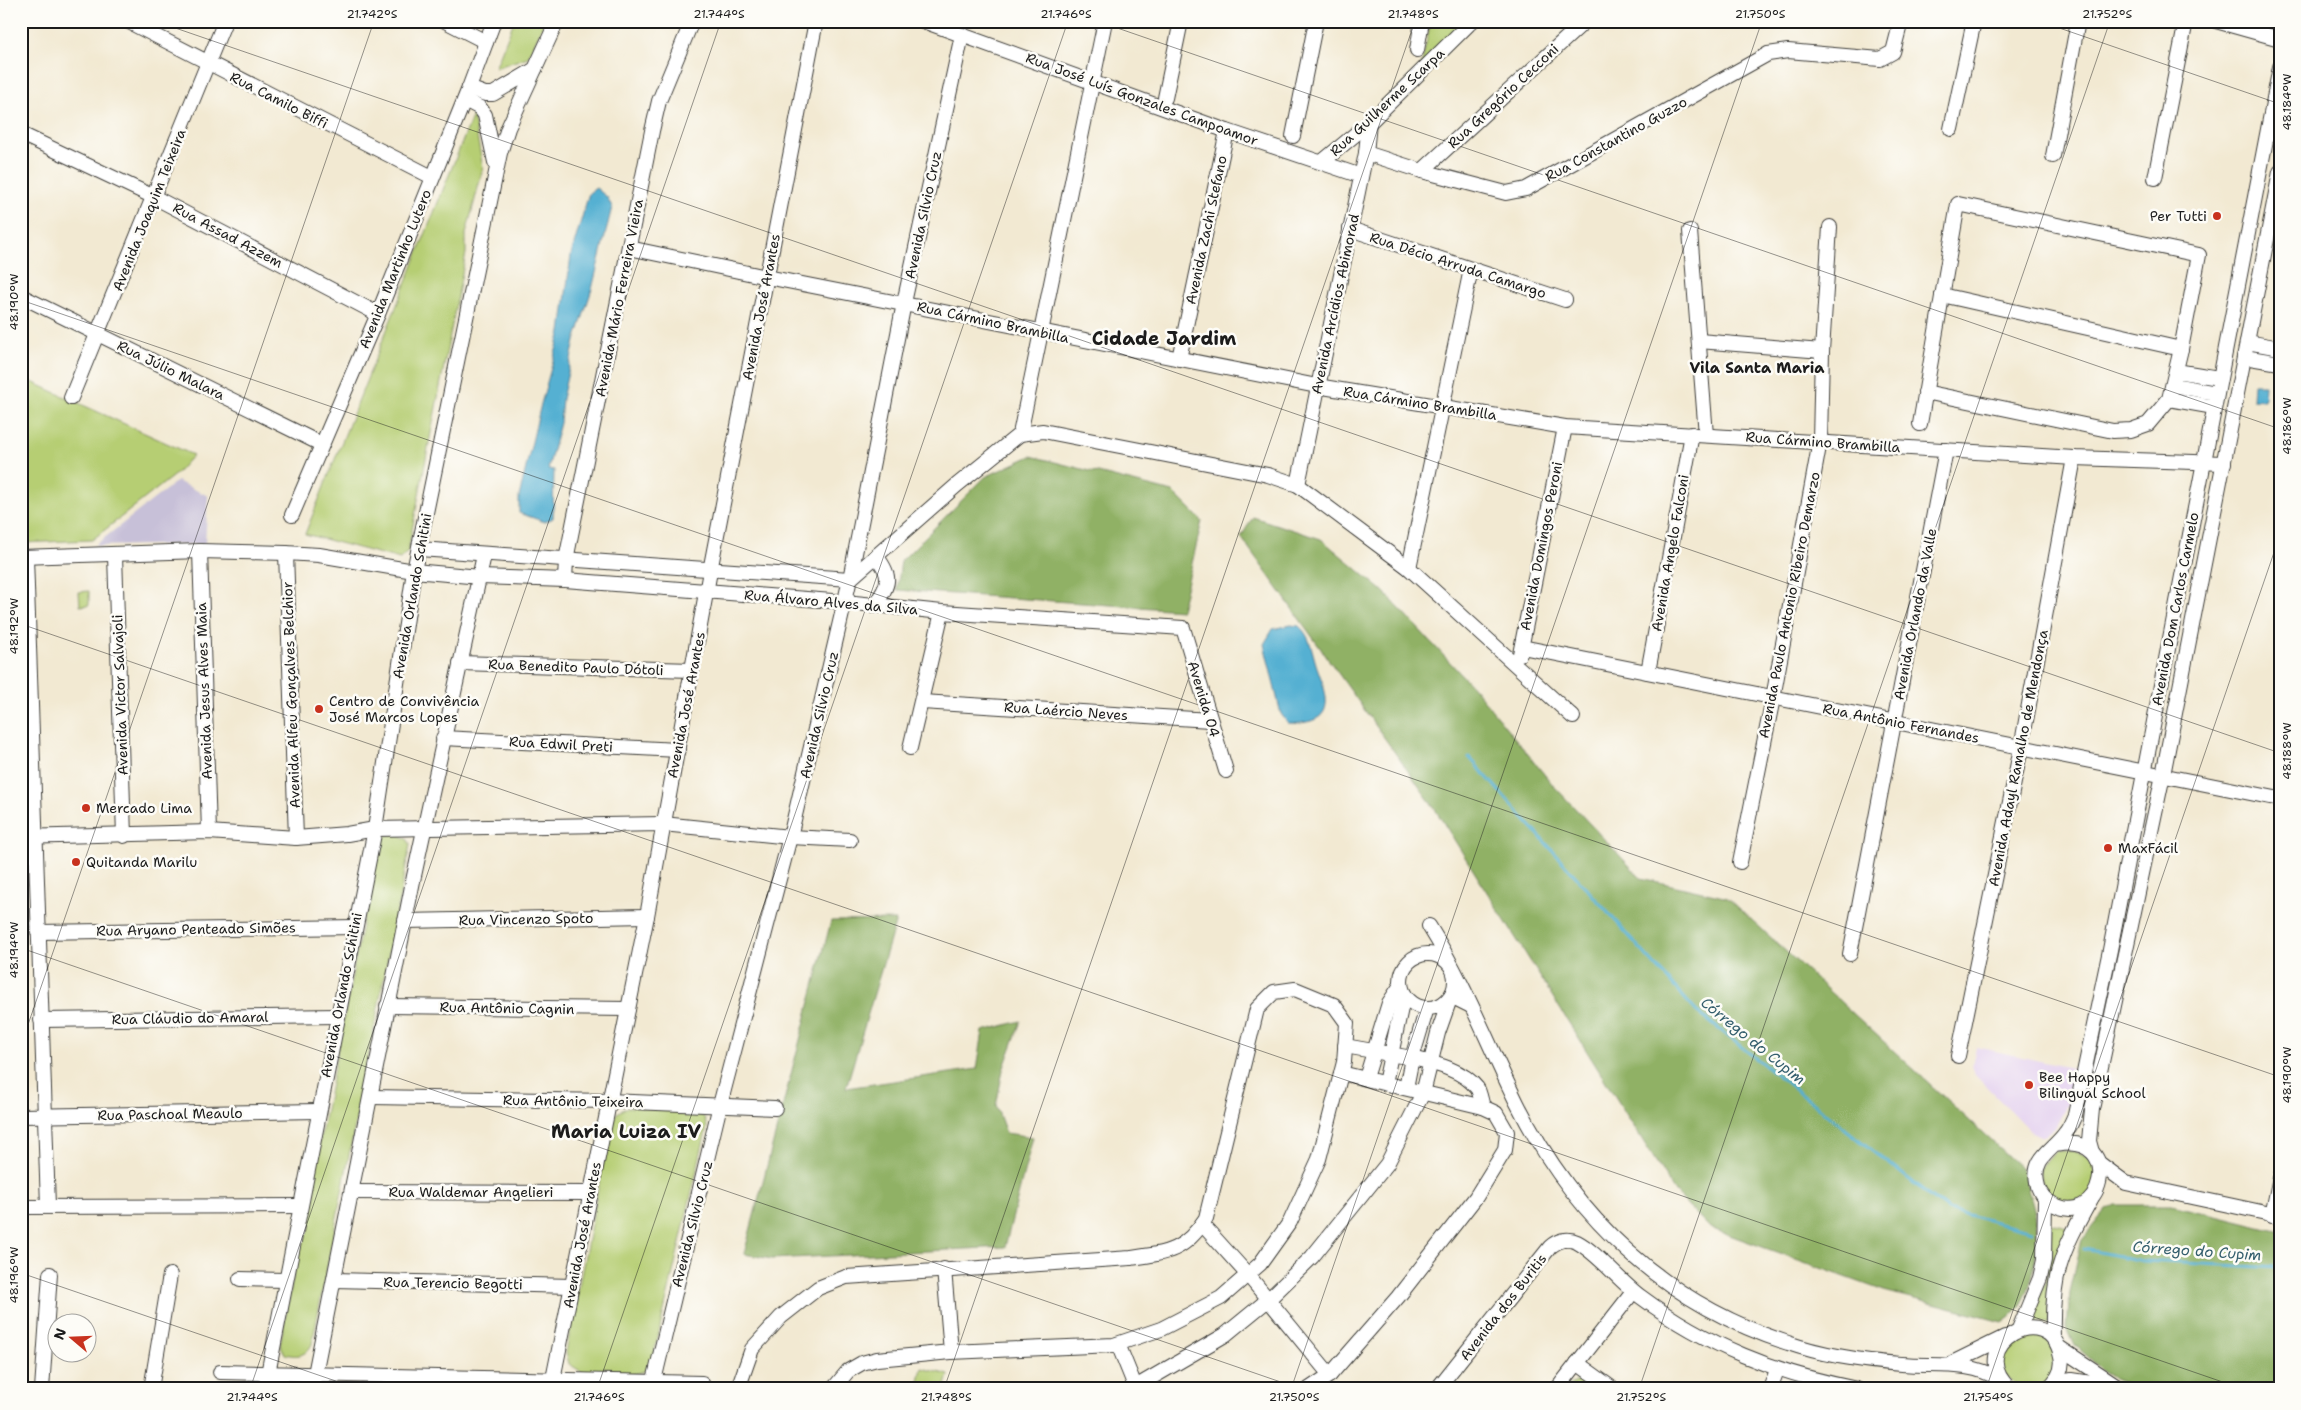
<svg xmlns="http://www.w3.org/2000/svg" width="2301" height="1410" font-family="'Shantell Sans',sans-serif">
<rect width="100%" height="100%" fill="#fdfcf7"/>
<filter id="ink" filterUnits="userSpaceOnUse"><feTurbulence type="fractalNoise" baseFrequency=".02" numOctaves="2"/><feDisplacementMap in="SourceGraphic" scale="10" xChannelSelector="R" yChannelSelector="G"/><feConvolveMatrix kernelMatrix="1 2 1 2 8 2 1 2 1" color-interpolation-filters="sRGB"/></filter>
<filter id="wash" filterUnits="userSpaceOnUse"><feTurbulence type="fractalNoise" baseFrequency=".0096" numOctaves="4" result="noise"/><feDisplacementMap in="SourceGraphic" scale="20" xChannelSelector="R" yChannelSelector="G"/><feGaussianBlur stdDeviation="1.12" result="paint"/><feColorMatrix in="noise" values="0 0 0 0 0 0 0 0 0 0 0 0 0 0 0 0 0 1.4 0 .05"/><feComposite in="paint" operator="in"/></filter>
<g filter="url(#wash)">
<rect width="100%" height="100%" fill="#f2e9d2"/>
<g fill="#e5d3f0">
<path d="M21,871l3,94h-3z"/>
<path d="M1976,1047l100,22 -8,34 -13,25 -11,8h-4l-10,-5 -55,-56 -3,-10z"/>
</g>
<path fill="#c7c0d8" d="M177,481l31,15 -3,48 -111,2z"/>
<g fill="#b6ce73" stroke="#697548">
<path d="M514,21h31l-17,36 -33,11z"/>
<path d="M1431,21h36l-46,45z"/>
<path d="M473,115l10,53 -17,66v19l-58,298 -8,8 -95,-25z"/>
<path d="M21,377l172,78 -16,18 -85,67 -71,3z"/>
<path d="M89,591v14l-9,1 -1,-14z"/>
<path d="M398,834l10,6 2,5 -98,499c-6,12 -14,13 -27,10l-5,-9 98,-502 8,-8z"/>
<path d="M627,1107l66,3 11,7 3,10 -55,235 -7,9 -14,4 -49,-3 -13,-8 -3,-12 45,-229 6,-10z"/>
<path d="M2056,1151c16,0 38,-1 39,21 1,6 -4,17 -6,24l-23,9 -22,-11 -4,-25z"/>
<path d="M2050,1224l17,4c-15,31 -19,62 -18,96l-21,-5c19,-30 25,-59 22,-95z"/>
<path d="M2019,1334l24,1 15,20c-2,7 -3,17 -6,23 -15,26 -63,0 -49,-26 4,-7 11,-13 16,-18z"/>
<path d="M922,1368l27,7 -4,14h-28z"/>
<path d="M1583,1381h8l13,8h-38l5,-5z"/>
</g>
<g fill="#90b165" stroke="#566640">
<path d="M1031,456l142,36 29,29 -21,89 -284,-20 4,-29 84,-84z"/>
<path d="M1253,517l68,22 62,52 91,97 79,97 88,93 87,20 295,272c3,15 9,29 12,44 6,24 -1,78 -18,96 -4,4 -10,8 -15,12l-118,-31 -174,-63 -35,-36 -242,-386 -192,-269z"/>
<path d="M896,920l-50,168 131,-19 6,-38 38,-10 -18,49 -7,36 10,27 27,4 -28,110 -233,12 -28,-5 87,-333z"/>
<path d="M2115,1205h57l108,27v157h-138l-29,-9 -38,-35 -8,-18 3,-35 12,-53 24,-29z"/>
</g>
<g fill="#54b0d2" stroke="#386677">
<path d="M596,188l11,9 5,10 -20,82 -17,52 -13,58 -2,24 -12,46 6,1 -1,48 -8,4 -26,-9v-16l22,-93 20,-72 10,-77 18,-62z"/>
<path d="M2253,384h12l-1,16 -12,-1z"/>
<path d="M1291,625l8,1c11,9 13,25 17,38 6,19 22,49 -5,57 -8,2 -14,3 -23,2l-7,-9 -17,-70 9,-15z"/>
</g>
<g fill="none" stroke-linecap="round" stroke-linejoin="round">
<g stroke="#54b0d2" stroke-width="3">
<path d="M1469,757l227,254 252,199 84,21"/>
<path d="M2084,1249l59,12 137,7"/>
</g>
</g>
</g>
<g filter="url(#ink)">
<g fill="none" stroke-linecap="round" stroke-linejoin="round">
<defs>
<g id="minor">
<path d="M127,21l305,156"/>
<path d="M445,21l41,21"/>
<path d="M923,21l304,110 134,45"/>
<path d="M2216,21l64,18"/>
<path d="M1417,50l5,-29"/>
<path d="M469,88l16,6h8l42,-25"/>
<path d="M1165,98l16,-77"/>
<path d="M465,100l15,8 5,7 10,47"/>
<path d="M1951,129l23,-108"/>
<path d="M21,134l133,63 224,117"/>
<path d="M1293,136l23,-115"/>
<path d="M1366,153l56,18 84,22 20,-4 242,-135 20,-3 92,8 13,-7 8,-31"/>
<path d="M2053,156l25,-135"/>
<path d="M1322,162l47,-39 103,-102"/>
<path d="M1422,171l163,-150"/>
<path d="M2155,178l31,-157"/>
<path d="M1350,229l215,71"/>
<path d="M1690,231l16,204"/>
<path d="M629,248l138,29 550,109 248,41 509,31 150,5"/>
<path d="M1942,295l239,54"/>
<path d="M21,296l300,148"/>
<path d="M1699,341l123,10"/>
<path d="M2247,342l33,6"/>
<path d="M2244,357l36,6"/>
<path d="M1179,359l48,-228"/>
<path d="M2176,371l43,7"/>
<path d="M2173,385l43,8"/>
<path d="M71,398l154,-377"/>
<path d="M2169,399l45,8"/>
<path d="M1920,424l38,-220 241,51 -18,94 -12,50 -21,25 -17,6 -18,1 -188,-39"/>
<path d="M1020,434l85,-413"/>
<path d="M1298,485l68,-332 3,-30"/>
<path d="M292,515l86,-201 91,-226 25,-67"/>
<path d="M419,549l431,30 107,-94 63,-51 23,-3 225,44 30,10 111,83 164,149"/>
<path d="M200,551l9,281"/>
<path d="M286,553l10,285"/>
<path d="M115,555l9,281"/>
<path d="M21,557l179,-6 86,2 33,2 95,16 66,6 85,3 280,22 97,10 241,16 43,143"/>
<path d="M26,557l22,649"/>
<path d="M1409,568l62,-299"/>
<path d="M565,580l1,-20 86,-429 7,-30 33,-80"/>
<path d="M875,605c14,-21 18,-28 1,-49"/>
<path d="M1522,647l758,152"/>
<path d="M1520,654l45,-227"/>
<path d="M460,663l232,7"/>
<path d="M1648,672l44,-238"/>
<path d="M922,702l288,18"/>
<path d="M443,738l235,12"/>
<path d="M910,748l32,-136"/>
<path d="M21,837l188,-5 87,6 51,-4 28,-5 288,-5 127,13 60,3"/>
<path d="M1740,862l33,-164 47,-257 2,-90 8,-124"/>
<path d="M405,921l242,-5"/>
<path d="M1429,926c35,56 59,118 88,177 58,116 148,200 271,240 37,13 75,18 113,21 35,3 69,-4 100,16"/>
<path d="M38,932l317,-5"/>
<circle cx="1428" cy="981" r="27"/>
<path d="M1850,954l96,-504"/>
<path d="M387,1006l241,3"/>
<path d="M1427,1008l-15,50c21,5 50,11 65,30 3,4 4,13 6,19"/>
<path d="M41,1020l297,-4"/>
<path d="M1345,1046l67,12 -6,30"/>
<path d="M1958,1056l63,-308 53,-290"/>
<path d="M1366,1078l23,-75 12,-18"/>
<path d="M1385,1083l19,-89"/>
<path d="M371,1097l238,4 166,7"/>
<path d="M21,1116l297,-5"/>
<path d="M2056,1145c72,-15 46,93 -8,56 -6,-4 -10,-12 -11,-19 -5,-25 17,-32 29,-50 4,-5 6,-11 9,-17l35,-165 170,-883"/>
<path d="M2092,1152l-3,-11 3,-32 71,-334 117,-603"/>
<path d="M2099,1163l27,20 154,33"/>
<path d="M352,1192l239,1"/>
<path d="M21,1207l279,-1"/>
<path d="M2272,1216l8,-39"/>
<path d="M1202,1224l46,51 82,100"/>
<path d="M944,1269l7,83"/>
<path d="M240,1279l45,1"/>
<path d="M335,1280l237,6"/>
<path d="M2019,1329l21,-51 4,-18 1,-61"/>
<path d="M2053,1338c-2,-63 8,-85 38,-139"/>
<path d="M1118,1344l17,42"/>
<path d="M2060,1348l59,39"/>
<path d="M1577,1363l36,26"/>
<path d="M1952,1363l53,-26"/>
<path d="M220,1372l482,11"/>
<path d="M2054,1383l18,-3 38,6"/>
<path d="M42,1389l8,-115"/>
<path d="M151,1389l19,-114"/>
<path d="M265,1389l110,-560 39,-258 86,-418 8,-25 49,-107"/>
<path d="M312,1389l102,-513 70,-321"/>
<path d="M551,1389l96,-473 63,-345 106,-550"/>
<path d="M652,1389l68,-284 70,-268 60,-258 54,-276 58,-268"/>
<path d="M738,1389l14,-40 29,-32 37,-29 28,-11 285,-19c37,-5 54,-7 75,-40l51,-209 17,-17 21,-3 39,16 13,18 -3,39 -25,97 -29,63 -30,42 -39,34 -60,31 -47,16 -163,7 -74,7 -15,4 -14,8 -15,18"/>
<path d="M1132,1389l93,-54 44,-36 43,-42 75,-93 36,-71 15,-60 13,-37 20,10"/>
<path d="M1309,1389l21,-14 68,-78 78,-100 29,-47 2,-18 -11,-19 -13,-6 -142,-34"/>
<path d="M1437,1389l113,-142c7,-6 17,-10 27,-5 21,11 43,40 64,55 66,49 135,76 216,92"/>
<path d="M1557,1389l76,-97"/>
<path d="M1770,1389l7,-19"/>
<path d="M2010,1389c-48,-45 39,-92 51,-33 3,13 -4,25 -14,33"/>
</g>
</defs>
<use href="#minor" stroke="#3c3b37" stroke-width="16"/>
<use href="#minor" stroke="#fff" stroke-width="14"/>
</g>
</g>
<path fill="none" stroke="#1c1c1c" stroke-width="1" stroke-opacity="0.45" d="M155,21l2125,732M1097,21l1183,408M2039,21l241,83M21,37l6,-16M21,300l2259,777M21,624l2222,765M21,948l1280,441M21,1045l353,-1024M21,1273l338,116M250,1389l471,-1368M597,1389l471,-1368M944,1389l471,-1368M1291,1389l471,-1368M1639,1389l471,-1368M1986,1389l294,-854"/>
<g fill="#c8321e" stroke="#fdfcf7" stroke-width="2">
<circle cx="2217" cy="216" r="5"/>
<circle cx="319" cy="709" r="5"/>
<circle cx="86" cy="808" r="5"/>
<circle cx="2108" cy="848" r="5"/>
<circle cx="76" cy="862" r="5"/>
<circle cx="2029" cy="1085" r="5"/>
</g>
<g text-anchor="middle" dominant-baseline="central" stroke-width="5" stroke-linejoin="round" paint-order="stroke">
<g font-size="14" fill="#1c1c1c" stroke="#fdfcf7">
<text transform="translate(1503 96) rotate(-43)">Rua Gregório Cecconi</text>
<text transform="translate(1142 99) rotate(20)">Rua José Luís Gonzales Campoamor</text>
<text transform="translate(279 100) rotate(27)">Rua Camilo Biffi</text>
<text transform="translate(1387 102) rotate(-43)">Rua Guilherme Scarpa</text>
<text transform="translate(1616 139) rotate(-29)">Rua Constantino Guzzo</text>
<text transform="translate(149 210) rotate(-68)">Avenida Joaquim Teixeira</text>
<text transform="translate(923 215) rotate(-78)">Avenida Silvio Cruz</text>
<text transform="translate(1206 230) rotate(-78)">Avenida Zachi Stefano</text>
<text transform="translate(228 235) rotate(28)">Rua Assad Azzem</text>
<text transform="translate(1458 265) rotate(18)">Rua Décio Arruda Camargo</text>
<text transform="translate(395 269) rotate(-68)">Avenida Martinho Lutero</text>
<text transform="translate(619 298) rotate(-79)">Avenida Mário Ferreira Vieira</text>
<text transform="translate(1335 304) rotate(-78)">Avenida Arcídios Abimorad</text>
<text transform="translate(761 307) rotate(-79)">Avenida José Arantes</text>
<text transform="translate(993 322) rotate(12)">Rua Cármino Brambilla</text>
<text transform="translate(171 370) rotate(26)">Rua Júlio Malara</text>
<text transform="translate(1420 403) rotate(9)">Rua Cármino Brambilla</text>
<text transform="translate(1823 442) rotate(4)">Rua Cármino Brambilla</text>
<text transform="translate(1541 546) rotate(-79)">Avenida Domingos Peroni</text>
<text transform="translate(1670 553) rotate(-80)">Avenida Angelo Falconi</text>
<text transform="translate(412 596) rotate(-80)">Avenida Orlando Schitini</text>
<text transform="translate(831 602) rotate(5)">Rua Álvaro Alves da Silva</text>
<text transform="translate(1789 605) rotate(-79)">Avenida Paulo Antonio Ribeiro Demarzo</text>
<text transform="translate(2175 609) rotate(-79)">Avenida Dom Carlos Carmelo</text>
<text transform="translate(1915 614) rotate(-79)">Avenida Orlando da Valle</text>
<text transform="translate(576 667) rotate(2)">Rua Benedito Paulo Dótoli</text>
<text transform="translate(204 691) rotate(-92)">Avenida Jesus Alves Maia</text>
<text transform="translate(120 695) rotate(-92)">Avenida Victor Salvajoli</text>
<text transform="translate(291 695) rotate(-92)">Avenida Alfeu Gonçalves Belchior</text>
<text transform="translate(1204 699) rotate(73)">Avenida 04</text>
<text transform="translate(686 705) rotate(-79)">Avenida José Arantes</text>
<text transform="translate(1066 711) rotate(4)">Rua Laércio Neves</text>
<text transform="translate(819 715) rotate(-77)">Avenida Silvio Cruz</text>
<text transform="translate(1901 723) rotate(11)">Rua Antônio Fernandes</text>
<text transform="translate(561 744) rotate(3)">Rua Edwil Preti</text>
<text transform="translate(2018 758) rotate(-79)">Avenida Adayl Ramalho de Mendonça</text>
<text transform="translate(526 919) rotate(-1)">Rua Vincenzo Spoto</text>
<text transform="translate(196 929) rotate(-1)">Rua Aryano Penteado Simões</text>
<text transform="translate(341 995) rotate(-79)">Avenida Orlando Schitini</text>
<text transform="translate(507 1008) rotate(1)">Rua Antônio Cagnin</text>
<text transform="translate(190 1018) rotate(-1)">Rua Cláudio do Amaral</text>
<text transform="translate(573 1101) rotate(1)">Rua Antônio Teixeira</text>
<text transform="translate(170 1114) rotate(-1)">Rua Paschoal Meaulo</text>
<text x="471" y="1192">Rua Waldemar Angelieri</text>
<text transform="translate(692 1224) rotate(-76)">Avenida Silvio Cruz</text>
<text transform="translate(582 1235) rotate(-79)">Avenida José Arantes</text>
<text transform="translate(453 1283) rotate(1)">Rua Terencio Begotti</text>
<text transform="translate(1503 1307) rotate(-52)">Avenida dos Buritis</text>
</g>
<g font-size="14" fill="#1c1c1c" stroke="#fdfcf7" text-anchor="start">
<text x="2207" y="216" text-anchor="end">Per Tutti</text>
<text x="329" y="701">Centro de Convivência<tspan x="329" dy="16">José Marcos Lopes</tspan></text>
<text x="96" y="808">Mercado Lima</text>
<text x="2118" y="848">MaxFácil</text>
<text x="86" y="862">Quitanda Marilu</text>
<text x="2039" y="1077">Bee Happy<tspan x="2039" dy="16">Bilingual School</tspan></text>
</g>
<g font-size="15" font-weight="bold" fill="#1c1c1c" stroke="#fdfcf7">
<text x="1757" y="368">Vila Santa Maria</text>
</g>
<g font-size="15" font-style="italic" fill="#355f6e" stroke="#fdfcf7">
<text transform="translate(1753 1041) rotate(39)">Córrego do Cupim</text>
<text transform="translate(2197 1251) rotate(4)">Córrego do Cupim</text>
</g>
<g font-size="19" font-weight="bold" fill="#1c1c1c" stroke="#fdfcf7">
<text x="1164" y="338">Cidade Jardim</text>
<text x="626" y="1131">Maria Luiza IV</text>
</g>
</g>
<rect width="2301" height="1410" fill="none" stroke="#fdfcf7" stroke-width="55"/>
<g transform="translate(72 1338) rotate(289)"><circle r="24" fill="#fdfcf7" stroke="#a3a29f"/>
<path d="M0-4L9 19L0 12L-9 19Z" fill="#c8321e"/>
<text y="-8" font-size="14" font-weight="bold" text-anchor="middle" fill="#1c1c1c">N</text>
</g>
<rect x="28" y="28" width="2246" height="1354" fill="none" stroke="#1c1c1c" stroke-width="2"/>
<g font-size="12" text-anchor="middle" fill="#1c1c1c">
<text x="372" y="18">21.742°S</text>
<text x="719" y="18">21.744°S</text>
<text x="1066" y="18">21.746°S</text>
<text x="1413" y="18">21.748°S</text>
<text x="1760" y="18">21.750°S</text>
<text x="2107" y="18">21.752°S</text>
<text transform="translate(2287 102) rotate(-90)" y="4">48.184°W</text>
<text transform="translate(14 302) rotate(-90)" y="4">48.190°W</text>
<text transform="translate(2287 426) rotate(-90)" y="4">48.186°W</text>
<text transform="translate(14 626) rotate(-90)" y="4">48.192°W</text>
<text transform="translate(2287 751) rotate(-90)" y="4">48.188°W</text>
<text transform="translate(14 950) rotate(-90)" y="4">48.194°W</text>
<text transform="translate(2287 1075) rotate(-90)" y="4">48.190°W</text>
<text transform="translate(14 1275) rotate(-90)" y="4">48.196°W</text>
<text x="252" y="1401">21.744°S</text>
<text x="599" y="1401">21.746°S</text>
<text x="946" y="1401">21.748°S</text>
<text x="1294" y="1401">21.750°S</text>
<text x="1641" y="1401">21.752°S</text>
<text x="1988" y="1401">21.754°S</text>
</g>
</svg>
